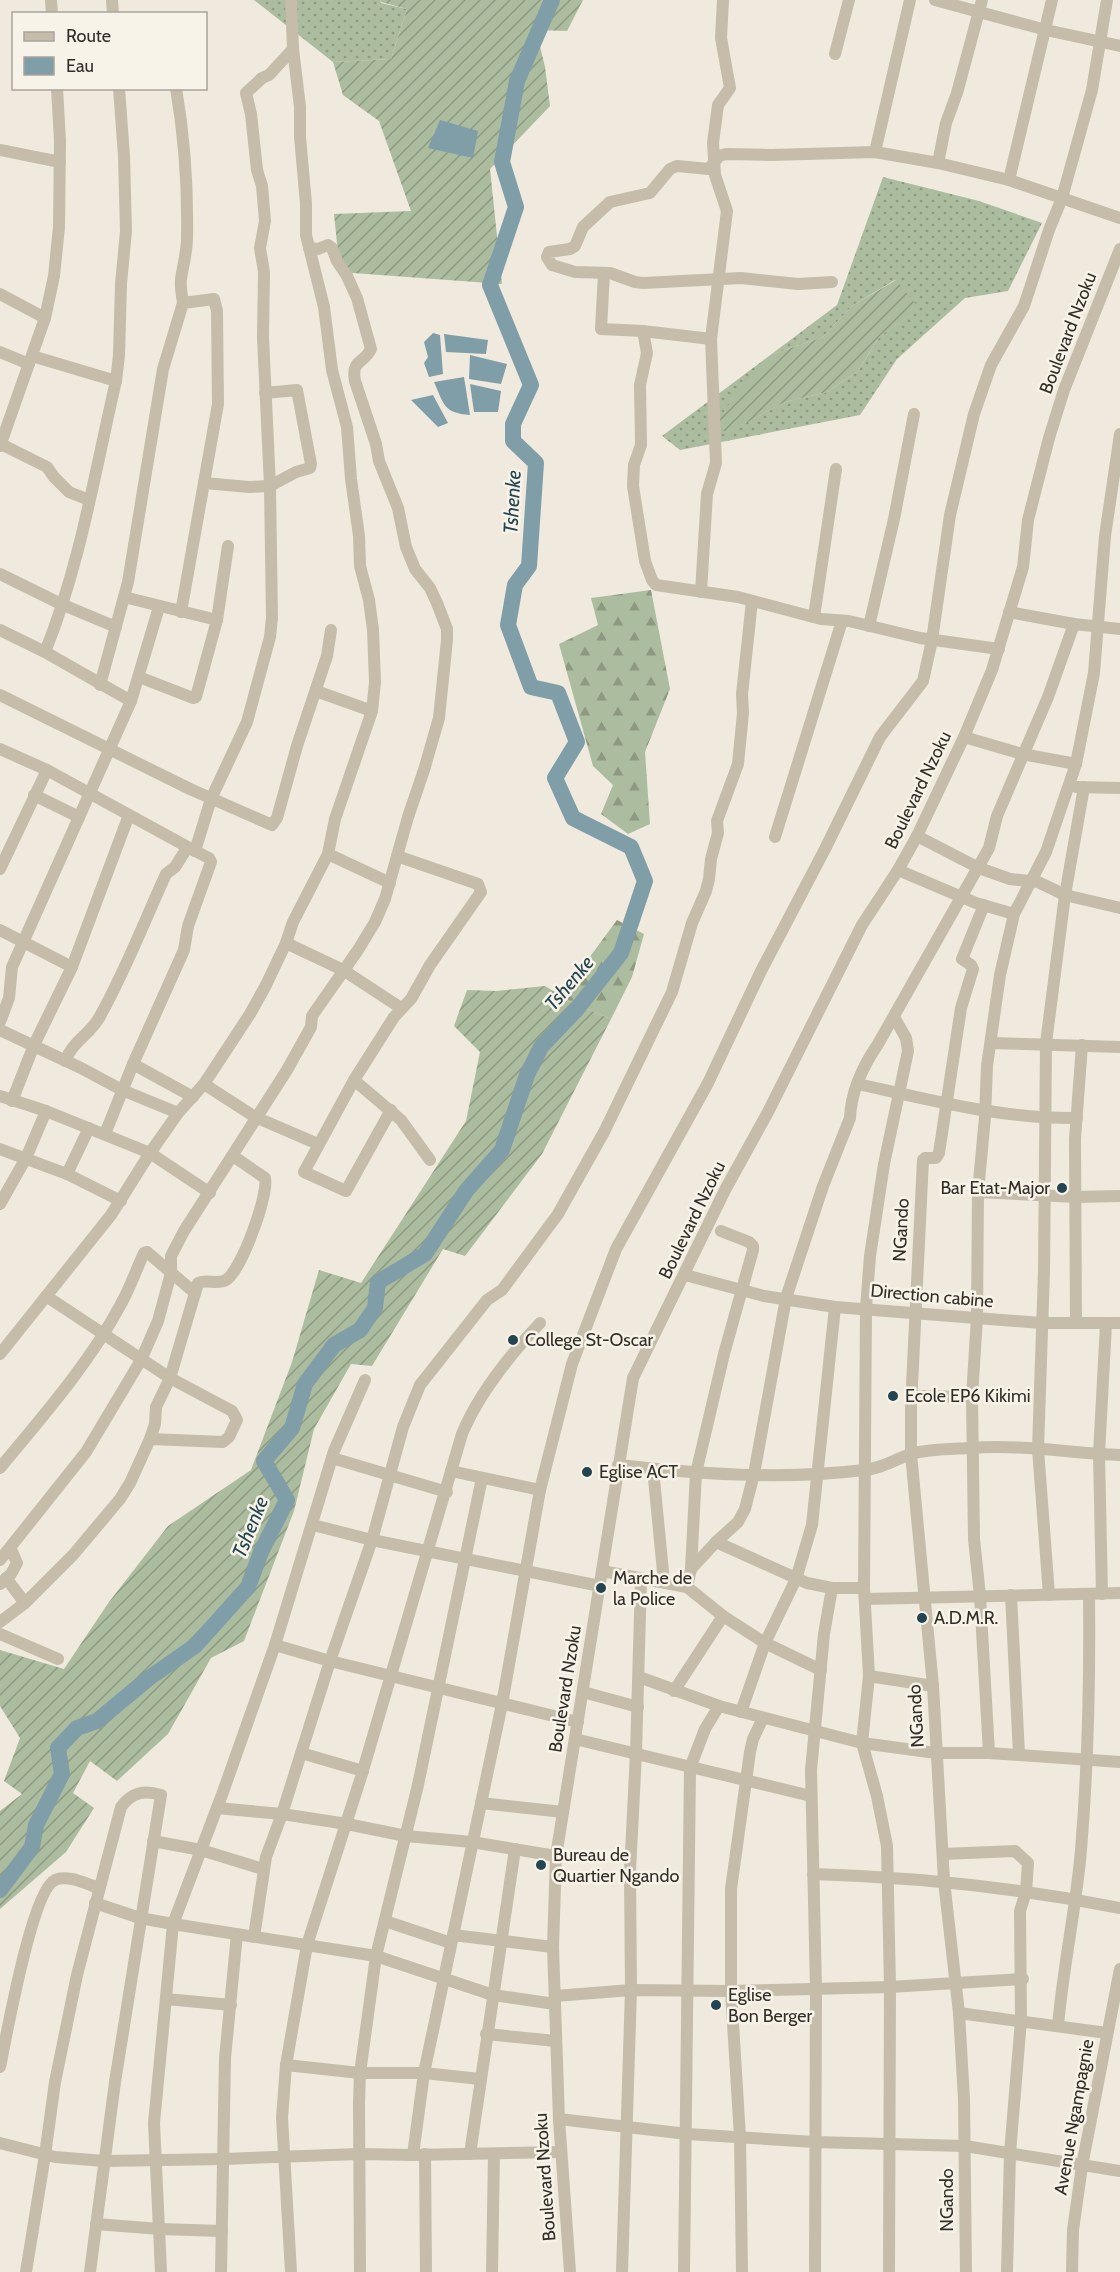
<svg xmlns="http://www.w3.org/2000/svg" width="1120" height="2272" font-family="Cabin,sans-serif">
<defs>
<pattern id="grass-dots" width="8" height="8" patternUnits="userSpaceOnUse" patternTransform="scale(1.5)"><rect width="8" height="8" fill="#acbc9e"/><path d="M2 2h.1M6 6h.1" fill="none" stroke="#8d9981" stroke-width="1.8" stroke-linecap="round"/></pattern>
<pattern id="forest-firs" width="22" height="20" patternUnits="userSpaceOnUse" patternTransform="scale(1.5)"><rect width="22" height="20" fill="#acbc9e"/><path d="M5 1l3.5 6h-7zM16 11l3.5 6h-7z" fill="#8d9981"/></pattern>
<pattern id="garden-furrows" width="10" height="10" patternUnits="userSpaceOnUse" patternTransform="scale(1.5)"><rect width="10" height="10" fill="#acbc9e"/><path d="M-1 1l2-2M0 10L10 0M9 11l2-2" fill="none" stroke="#8d9981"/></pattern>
</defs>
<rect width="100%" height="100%" fill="#efeadd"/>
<g fill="url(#grass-dots)" fill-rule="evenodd">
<path d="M254,0h126l1,3 26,6 -16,50 -58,3z"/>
<path d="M883,177l96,24 63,22 -34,68 -43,7 -68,61 -37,56 -180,35 -18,-14 175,-131zM895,280l24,29 -39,27 -22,35 -31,21 -42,10 -57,30 45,-78 50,-17 29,-31z"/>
</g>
<g fill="url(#forest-firs)">
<path d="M651,590l19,99 -25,63 5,72 -22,10 -27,-20 12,-29 -20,-19 -34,-122 39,-19 -7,-27z"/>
<path d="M617,920l27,14 -12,43 -21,42 -40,-17 -10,-6z"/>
</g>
<g fill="url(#garden-furrows)">
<path d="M380,0h203l-16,31 -31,-1 9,37 5,39 -60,63 12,115 -162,-12 -6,-58 77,-3 -32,-90 -36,-26 -10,-33 58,-3 16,-50 -26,-7z"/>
<path d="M896,280l24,29 -40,27 -22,35 -31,21 -42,10 -58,31 -12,-9 31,-44 27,-26 50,-17 29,-31z"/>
<path d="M545,986l26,16 40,17 -69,135 -77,102 -22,-7 -71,117 -21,-2 -37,65 -20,82 -50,130 -33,17 -43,76 -51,47 -27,-20 -17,32 21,15 -28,44 -66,57v-98l22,-17 -18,-13 16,-43 -20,-32v-56l64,19 45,-67 59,-76 83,-56 41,-108 27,-92 42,13 105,-162 14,-69 -26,-26 13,-36 29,1z"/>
</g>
<g fill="#7f9ea8">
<path d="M440,120l38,11 -5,27 -45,-10z"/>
<path d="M433,333l7,2 3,39 -14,3 -5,-14 4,-6 -4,-15z"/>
<path d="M444,334l44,6 -2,14 -40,-2z"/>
<path d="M470,355l37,9 -6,20 -32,-5z"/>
<path d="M464,377l6,38c-27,-2 -26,-11 -36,-33z"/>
<path d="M470,384l31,7 -3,21h-24z"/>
<path d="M433,395l15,28 -10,4 -27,-27z"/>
</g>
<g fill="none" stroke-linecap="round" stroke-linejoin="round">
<path stroke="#7f9ea8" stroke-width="16" d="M0,1890l32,-43 4,-22 26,-51 -4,-26 19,-20 20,-7 52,-43 46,-32 53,-59 13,-35 26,-52 -23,-39 28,-33 13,-44 29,-39 26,-15 15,-22 3,-26 47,-28 41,-63 36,-41 25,-75 14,-28 35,-37 45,-57 24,-72 -14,-34 -58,-29 -18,-40 22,-36 -19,-49 -27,-6 -23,-62 7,-40 14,-19 7,-103 -23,-22v-17l18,-39 -41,-100 26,-78 -14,-45 15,-81 35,-81"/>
<g stroke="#c5bcaa" stroke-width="12">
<path d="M51,0l1,14"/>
<path d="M112,0l1,14"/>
<path d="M935,0l111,30 74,16"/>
<path d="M835,54l14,-54"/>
<path d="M176,88c8,47 12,102 11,150 0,14 -4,27 -6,41 -1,8 1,16 2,24"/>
<path d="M0,150l60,12"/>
<path d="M875,152l35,-152"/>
<path d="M938,163l8,-40 11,-30 25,-93"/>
<path d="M1009,180l43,-180"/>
<path d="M604,273l-3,56 42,2 68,8"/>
<path d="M832,282l-34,2 -57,-6 -98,5 -8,-1 -25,-9 -35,-1 -23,-7 -5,-8 2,-5 21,-3 5,-3 8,-19 27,-25 40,-9 20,-24 7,-3 32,3 10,-13 7,-2 45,1 104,-3 63,11 71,17 111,38"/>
<path d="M0,294l45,24"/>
<path d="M643,331l4,22 -7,32 1,60 -7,20 -1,21 12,75 7,19 4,5 82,12 83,22 28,2 71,17 79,11"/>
<path d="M0,352l29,12"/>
<path d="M32,356l84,25"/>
<path d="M1,444l46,23 7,10 15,15 20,8"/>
<path d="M0,446l45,-128 9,-42 5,-49 1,-86 -3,-53"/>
<path d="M204,483l45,4 21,-1 26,-14 14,-4 1,-4 -14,-74 -32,3"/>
<path d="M0,574l61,30 55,23"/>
<path d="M701,592l6,-98 9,-31 -5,-124 16,-128 -12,-36 -2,-32 5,-38 12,-17 -9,-50 2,-38"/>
<path d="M124,597l93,23 -21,77 -3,1 -54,-21"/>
<path d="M1009,612l65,12 46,5"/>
<path d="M814,617l22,-148"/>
<path d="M217,620l11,-74"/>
<path d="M869,626l25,-107 20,-105"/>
<path d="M0,630l45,22 86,49"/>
<path d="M45,652c35,-86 50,-181 71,-271l3,-26 2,-71 5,-53 -2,-75 -5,-68"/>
<path d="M100,685l28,-103 35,-213 20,-66 31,-4 3,12 1,93 -37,208"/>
<path d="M316,691l56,20"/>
<path d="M0,695l190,94 82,36 5,-7 20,-72 30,-90 4,-26"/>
<path d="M964,737l58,17 54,10"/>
<path d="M0,749l47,21 148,81 16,-52 36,-77 23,-85 2,-19 -2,-132 -7,-149 1,-65 -4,-24 5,-27 -3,-35 -5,-16 -6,-56 -5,-21 16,-15 7,-3 24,-26"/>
<path d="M1076,787l44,1"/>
<path d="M34,795l45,22"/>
<path d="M917,836l62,32 31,11 28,3 27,13 55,13"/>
<path d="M775,837l67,-216"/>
<path d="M328,854l62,29"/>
<path d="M0,869l47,-99"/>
<path d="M898,870l78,33 38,11"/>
<path d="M0,930l72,37"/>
<path d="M286,943l57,27 58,38"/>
<path d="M0,1022l9,-24 3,-31 119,-266 28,-94"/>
<path d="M0,1030l81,38 41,22 56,23"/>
<path d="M991,1043l129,4"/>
<path d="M65,1061c9,-21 23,-25 34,-43 26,-46 45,-96 67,-144l9,-7 12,-19"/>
<path d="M133,1064l60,33"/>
<path d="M354,1080l47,40 29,40"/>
<path d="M204,1084l51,33 63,27"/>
<path d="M858,1084c72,16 144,35 219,34"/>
<path d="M0,1096l46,15 104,42 60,40"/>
<path d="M12,1101l22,-56 38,-78 57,-152"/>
<path d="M391,1110l-45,81 -42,-19 50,-92 40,-63 17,-18 19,-34 51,-73 -3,-8 -81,-28"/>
<path d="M105,1134l28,-70 51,-114 4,-24 23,-64 -2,-4 -14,-7"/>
<path d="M0,1149l67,25 54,27"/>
<path d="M67,1174l22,-46"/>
<path d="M978,1192l98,5 44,-1"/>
<path d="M0,1204l26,-46 20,-47"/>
<path d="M685,1275l79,21 71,11 206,16h79"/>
<path d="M46,1296l124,82 62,33 5,9 -8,17 -6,5 -73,-3"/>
<path d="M1076,1323l-1,-184 7,-94"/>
<path d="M0,1354l111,-139 39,-62 28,-40 26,-29 46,-70 16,-29 20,-42 7,-21 35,-68 7,-35 37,-108 3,-29 -2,-52 -4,-30 -9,-34 -1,-30 -8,-57 -4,-52 -15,-57 -8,-63 -18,-72v-31l-6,-67v-30l-7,-58 -2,-49"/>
<path d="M912,1396l60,1"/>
<path d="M332,1458l115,34"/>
<path d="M618,1465c81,9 164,15 246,5 20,-2 29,-10 47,-16 15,-5 42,-5 59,-6 50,-4 100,5 150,7"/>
<path d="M0,1468c43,-52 89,-104 121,-164 9,-16 15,-34 23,-51l3,-1 48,41"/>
<path d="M653,1469l11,113"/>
<path d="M451,1471l89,19"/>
<path d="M313,1525l59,15 228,46"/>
<path d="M716,1542l91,41 25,5h32"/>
<path d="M0,1560l86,-108 55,-92 17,-39 13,-48v-17l13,-25 103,-161 24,-43 1,-11 46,-66 17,-28 10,-23 23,-82 16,-47 15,-52 8,-78v-11l-10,-26 -7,-15 -15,-19 -9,-22 -8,-39 -19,-47 -3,-17 -21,-63c-4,-22 9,-17 16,-32l-14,-51 -10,-22 -10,-15 -5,-13 -4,-3 -10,4 -9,-1"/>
<path d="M691,1569l25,-27 22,-20 7,-13 9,-35 32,-176 37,-112 27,-68c1,-27 13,-52 28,-74l111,-196 8,-32 51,-119 26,-73"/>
<path d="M602,1571l85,16 36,29 42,27 56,27"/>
<path d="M6,1578l19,25"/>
<path d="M0,1584l11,-10 6,-11 -6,-14"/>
<path d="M687,1587l4,-18 5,-96 28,-119 29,-104v-4l-4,-4 -28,-11"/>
<path d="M1102,1594l-3,-140 7,-130"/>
<path d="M1011,1595l8,159"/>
<path d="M1049,1595l-11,-146 6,-178 2,-228 19,-148 19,-108"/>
<path d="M865,1599l255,-6"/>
<path d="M0,1622l25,-19 48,-48 47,-56 10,-16 20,-44 5,-15 1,-17 14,-29 28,-95c10,-4 19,2 28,-3 15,-9 43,-85 39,-102l-32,-22"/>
<path d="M0,1634l58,25"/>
<path d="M275,1645l55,16 248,61"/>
<path d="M869,1676l64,10"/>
<path d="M639,1677l80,29 143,37 74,10h53l131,9"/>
<path d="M674,1691l49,-75"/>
<path d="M583,1692l55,15"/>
<path d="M741,1712l24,-69 31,-64 16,-54 23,-218"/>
<path d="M575,1739l236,57"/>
<path d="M301,1753l62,18"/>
<path d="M989,1753l-9,-157 -6,-57 -2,-142 5,-80 1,-125 7,-75 2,-51 13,-91 14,-61 32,-62 30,-88 18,-91 11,-137 15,-102"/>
<path d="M481,1803l82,9"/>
<path d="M217,1808l65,6 65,10 59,12 66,6 84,14"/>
<path d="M153,1841l48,9 62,19"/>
<path d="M943,1854l72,-3 13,12 -2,29 -6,19 1,109 -11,133 -3,119"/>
<path d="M813,1874c103,3 206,14 307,34"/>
<path d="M95,1903l45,15 33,6 203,32 117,39 62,9"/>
<path d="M385,1921l66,22"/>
<path d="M453,1935l100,12"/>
<path d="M254,1937l12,-80 16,-43 48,-153 42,-121 31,-113 17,-42 67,-85 15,-10 56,-76 46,-82 68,-140 20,-69 14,-32 3,-12 2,-20 7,-26 -1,-12 21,-57 5,-51 -1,-19 10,-93"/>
<path d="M555,1996l76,-6 100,1 159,-4 133,-8"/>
<path d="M166,1999l65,6"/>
<path d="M959,2013l148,20"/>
<path d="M1058,2026c5,-59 18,-117 23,-176 7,-85 9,-170 8,-255"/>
<path d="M486,2034l70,7"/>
<path d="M286,2065l74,8h64l56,6"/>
<path d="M0,2067c6,-29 32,-177 55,-187 13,-6 31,4 44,8"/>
<path d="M559,2119l128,15 127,8 151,4 155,25"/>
<path d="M0,2143l55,14 49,4 119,-2 136,-5 54,1 148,-3"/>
<path d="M425,2154l1,118"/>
<path d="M470,2154l45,-305"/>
<path d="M413,2155l11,-82 78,-369 38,-214 32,-126 44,-115 92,-166 53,-112 64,-122 55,-112 43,-56 9,-41 18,-125 24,-101 17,-49 33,-59 25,-76 13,-32 30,-108 15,-90"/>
<path d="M96,2224l64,5 62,2"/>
<path d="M26,2272l19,-117 10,-73 22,-107 44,-168c11,-15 23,-17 40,-12l-46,287 -25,190"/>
<path d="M161,2272l-7,-149 19,-199 50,-132 52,-147 59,-194 31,-71"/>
<path d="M221,2272l4,-214 12,-124"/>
<path d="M291,2272l-9,-154 4,-53 21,-120 54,-168 101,-343c16,-39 49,-80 78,-111"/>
<path d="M360,2272l-1,-169 1,-30 16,-117 42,-171 64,-307"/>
<path d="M492,2272l2,-118"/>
<path d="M570,2272l-11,-153 -6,-172 3,-91 77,-478 92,-188 43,-78 94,-187 36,-55 19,-34 47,-99 28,-67 31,-103 5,-47 21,-82 15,-48 56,-141"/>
<path d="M622,2272l9,-282 -1,-118 6,-119 5,-174"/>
<path d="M684,2272l6,-504 15,-39 14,-23"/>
<path d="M742,2272l-2,-135 -9,-146v-102l19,-137 3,-13 10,-21"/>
<path d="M815,2272l1,-284 -5,-218 13,-136 8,-46"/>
<path d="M889,2272l1,-285 -3,-141 -10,-50 -15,-53 7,-67 -5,-88 2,-280 4,-52 14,-92 24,-113 -2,-13 -12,-21"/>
<path d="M966,2272l-2,-173 -5,-86 -15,-132 -11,-195 -22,-232v-48l12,-246 2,-2h11l3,-5 22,-145 12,-39 -2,-4 -9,-6 22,-54"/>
<path d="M1072,2272l1,-42 9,-64 38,-197"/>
</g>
</g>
<g fill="#234450" stroke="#f7f3e8" stroke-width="2">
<circle cx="1062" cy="1188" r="6"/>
<circle cx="513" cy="1340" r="6"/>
<circle cx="893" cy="1396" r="6"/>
<circle cx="587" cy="1472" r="6"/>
<circle cx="601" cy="1588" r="6"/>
<circle cx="922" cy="1618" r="6"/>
<circle cx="541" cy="1865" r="6"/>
<circle cx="716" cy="2005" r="6"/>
</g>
<g text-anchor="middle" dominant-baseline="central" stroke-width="5" stroke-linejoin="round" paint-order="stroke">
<g font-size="18" fill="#342e29" stroke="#f7f3e8">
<text transform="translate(1068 333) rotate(-69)">Boulevard Nzoku</text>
<text transform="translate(918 790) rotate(-64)">Boulevard Nzoku</text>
<text transform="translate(692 1220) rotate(-64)">Boulevard Nzoku</text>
<text transform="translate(901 1230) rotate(-87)">NGando</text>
<text transform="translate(932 1296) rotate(5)">Direction cabine</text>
<text transform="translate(565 1689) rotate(-81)">Boulevard Nzoku</text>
<text transform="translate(916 1716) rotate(-93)">NGando</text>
<text transform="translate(1074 2117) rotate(-80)">Avenue Ngampagnie</text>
<text transform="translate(545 2177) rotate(-94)">Boulevard Nzoku</text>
<text transform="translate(947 2200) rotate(-90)">NGando</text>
</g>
<g font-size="18" fill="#342e29" stroke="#f7f3e8" text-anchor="start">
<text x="1050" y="1188" text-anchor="end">Bar Etat-Major</text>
<text x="525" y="1340">College St-Oscar</text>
<text x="905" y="1396">Ecole EP6 Kikimi</text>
<text x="599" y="1472">Eglise ACT</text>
<text x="613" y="1578">Marche de<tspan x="613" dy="21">la Police</tspan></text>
<text x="934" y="1618">A.D.M.R.</text>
<text x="553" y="1855">Bureau de<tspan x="553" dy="21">Quartier Ngando</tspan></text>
<text x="728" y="1995">Eglise<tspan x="728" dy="21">Bon Berger</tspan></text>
</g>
<g font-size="20" font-style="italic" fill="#234450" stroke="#f7f3e8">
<text transform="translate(512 502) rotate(-87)">Tshenke</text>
<text transform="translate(569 983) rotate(-50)">Tshenke</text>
<text transform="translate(250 1527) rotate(-68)">Tshenke</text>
</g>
</g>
<rect x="12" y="12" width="195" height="78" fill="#f7f3e8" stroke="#a9a49c" stroke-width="1.5"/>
<rect x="24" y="32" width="30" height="9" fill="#c5bcaa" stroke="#a9a49c" stroke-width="1.5"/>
<text x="66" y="42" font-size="18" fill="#342e29">Route</text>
<rect x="24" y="57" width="30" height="18" fill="#7f9ea8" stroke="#a9a49c" stroke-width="1.5"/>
<text x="66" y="72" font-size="18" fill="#342e29">Eau</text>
</svg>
